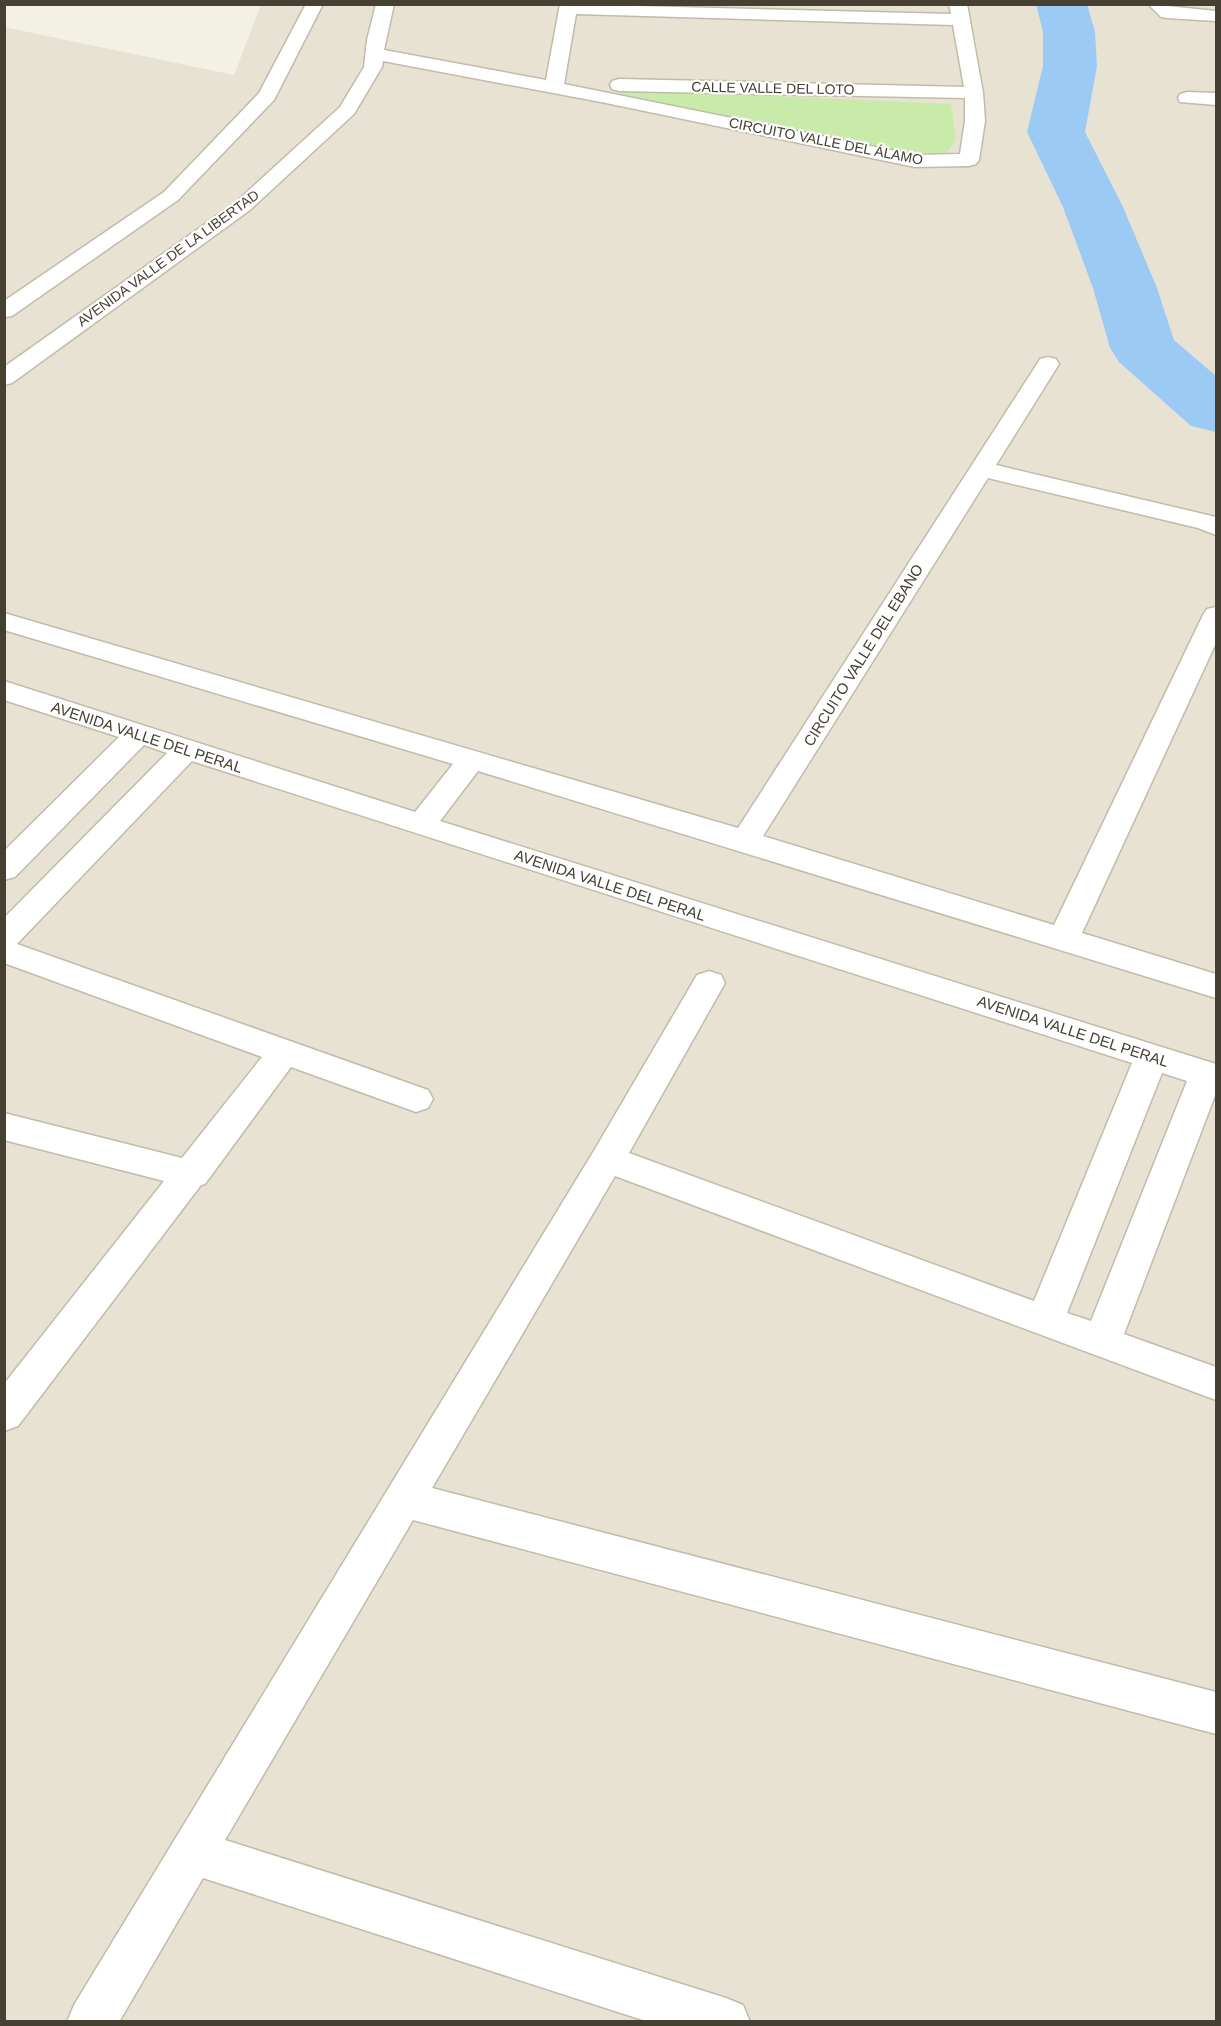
<svg xmlns="http://www.w3.org/2000/svg" width="1221" height="2026" font-family="Helvetica,sans-serif">
<rect width="100%" height="100%" fill="#f3f0e4"/>
<path fill="#e8e2d2" d="M261,5h955v2016h-1211l-1,-1994 230,48z"/>
<path fill="#c9eba9" d="M622,89l329,15 5,36 -13,17 -27,-3 -296,-56z"/>
<g fill="none" stroke-linecap="round" stroke-linejoin="round">
<path fill="#9bcbf5" fill-rule="evenodd" d="M1036,4h51l8,28 2,34 -12,66 38,75 34,81 17,52 42,36v56l-25,-6 -72,-64 -9,-14 -17,-60 -30,-81 -36,-75 16,-66v-34z"/>
<defs>
<g id="minor">
<path d="M306,4h17l-49,96 -96,100 -166,116 -8,1v-16l160,-109 95,-99z"/>
<path d="M376,4h18l-10,46 162,30 14,-76 391,10 -2,-10h18l16,89 2,28 -6,39 -3,4 -7,2 -54,1 -314,-65 -218,-41 -1,6 -28,47 -104,96 -238,173 -8,2v-18l232,-165 104,-95 24,-40 3,-27zM576,14l377,11 11,62 -345,-8 -7,2 -2,4 2,4 7,2 346,7v23l-5,33 -45,1 -351,-71z"/>
<path d="M1148,4l68,7v10l-49,-3 -6,-1z"/>
<path d="M1187,92l29,1v12l-36,-3 -2,-4 2,-4z"/>
<path d="M1048,357l8,2 3,5 -63,101 220,52v18l-18,-7 -210,-50 -225,358 291,89 149,-310 4,-6 9,-2v36l-134,290 134,41v24l-738,-227 -38,50 776,243v29l-92,241 92,33v33l-601,-224 -183,312 784,204v42l-803,-214 -188,320 501,158 17,7 7,17h-101l-446,-144 -84,144h-52l7,-17 521,-856 102,-174 12,-4 12,4 4,8 -96,170 405,148 98,-238 -940,-302 -175,183 411,146 5,9 -5,9 -12,4 -125,-45 -86,117 -4,1 -183,241 -14,5v-47l160,-203 -160,-41v-27l178,45 80,-101 -258,-94v-45l163,-165 -23,-8 -129,132 -11,3v-29l115,-114 -115,-37v-19l411,131 38,-48 -449,-134v-17l734,215 299,-464 3,-5zM1162,1073l25,8 -96,240 -24,-8z"/>
</g>
</defs>
<use href="#minor" stroke="#c2bba9" stroke-width="3"/>
<use href="#minor" fill="#fff" fill-rule="evenodd"/>
</g>
<g text-anchor="middle" dominant-baseline="central" stroke-width="4.5" stroke-linejoin="round" paint-order="stroke">
<g font-size="14" fill="#464033" stroke="#fff">
<text transform="translate(773 88) rotate(1)">CALLE VALLE DEL LOTO</text>
<text transform="translate(826 141) rotate(11)">CIRCUITO VALLE DEL ÁLAMO</text>
<text transform="translate(168 258) rotate(-36)">AVENIDA VALLE DE LA LIBERTAD</text>
</g>
<g font-size="15" fill="#464033" stroke="#fff">
<text transform="translate(863 655) rotate(-58)">CIRCUITO VALLE DEL EBANO</text>
<text transform="translate(147 737) rotate(18)">AVENIDA VALLE DEL PERAL</text>
<text transform="translate(610 885) rotate(18)">AVENIDA VALLE DEL PERAL</text>
<text transform="translate(1073 1031) rotate(18)">AVENIDA VALLE DEL PERAL</text>
</g>
</g>
<rect width="1221" height="2026" fill="none" stroke="#464033" stroke-width="12"/>
</svg>
